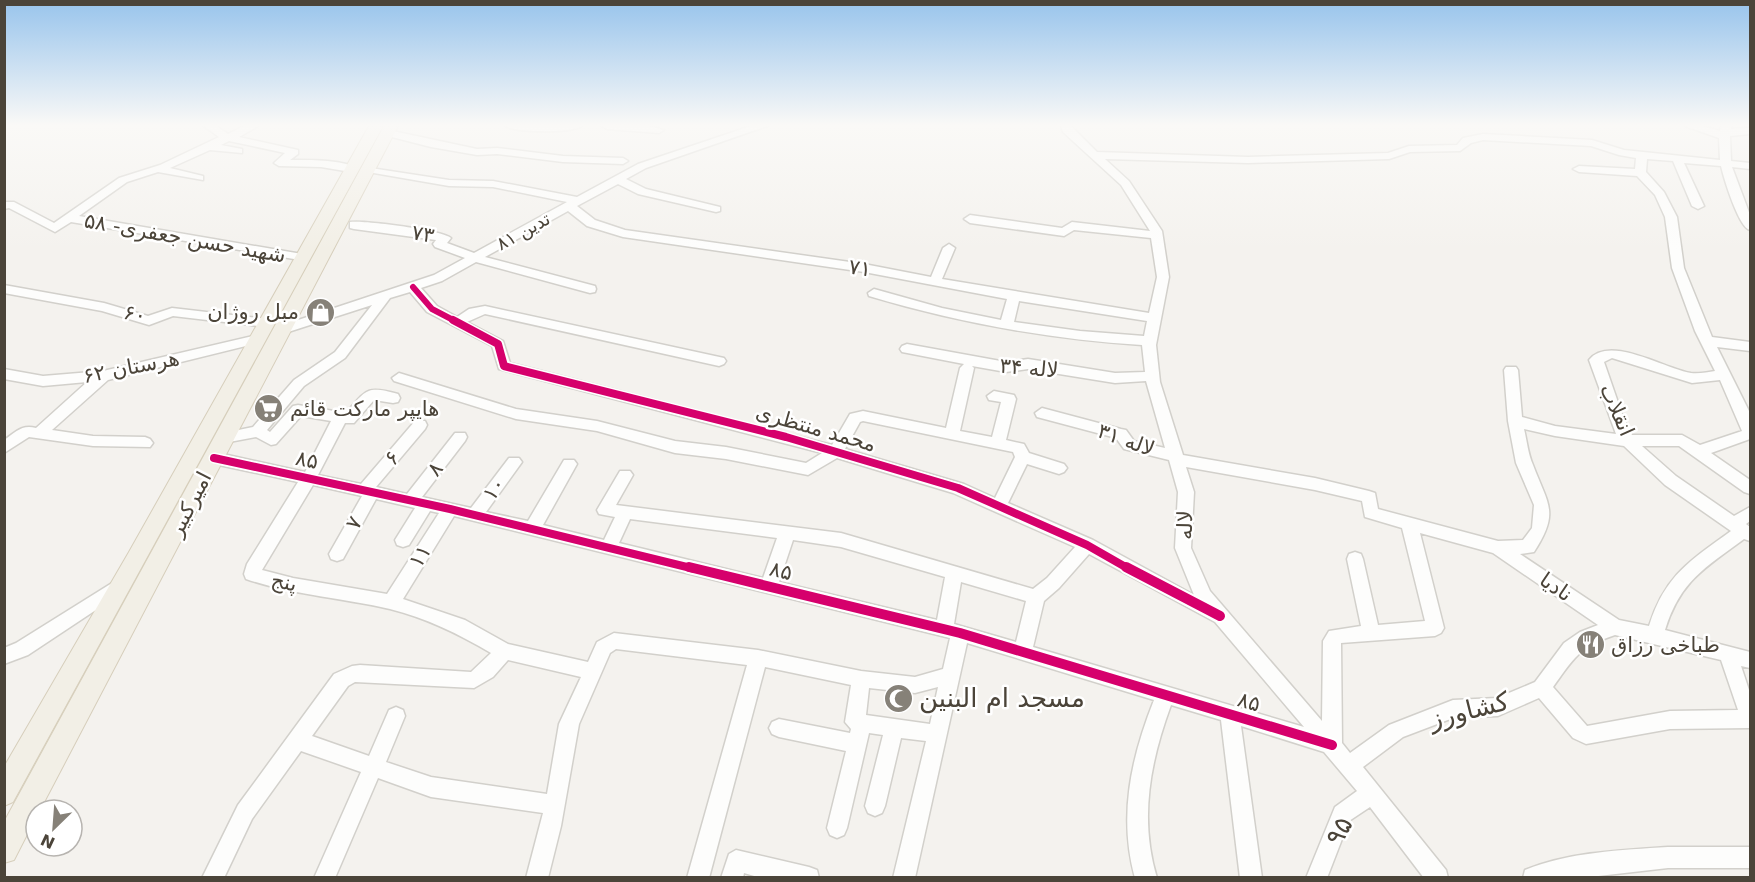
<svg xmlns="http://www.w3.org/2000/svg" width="1755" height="882" font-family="'DejaVu Sans',Cairo,sans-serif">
<rect width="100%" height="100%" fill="#f4f2ee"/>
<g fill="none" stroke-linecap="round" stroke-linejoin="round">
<defs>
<g id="minor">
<path d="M204,126h12l12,8 16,-8h14l-19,11 59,13v4l-8,6c17,0 54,-1 67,9l-6,3 -30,-5 -42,-1 -5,-3 11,-10 -56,-12 -8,4 21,4v4l-32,-3 -40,18 33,8v4l-45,-8 -31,10 -48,34 223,38 6,4 -2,3 -235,-39 -16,10 -46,-24 -5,1v-7h10l40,21 65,-45 41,-13 59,-28z"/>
<path d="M506,126h76c-10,7 -66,7 -76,0z"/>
<path d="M602,126h47l15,4 -5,3 -52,-4z"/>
<path d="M751,126h16l-121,42 -20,11 20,10 74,18v4l-4,1 -78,-18 -20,-10 -41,22 18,14 30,10 239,34 67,13 12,-29 6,-4 6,4 -13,31 207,34 8,-36 -6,-39 -77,-8 -10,6 -94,-13 -6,-4 6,-4 92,13 10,-6 78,9 -29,-46 -58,-53 -2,-6h10l26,26 151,5 140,-4 21,-7 48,-1 6,-7 20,-4 109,6 32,10 96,10 -1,-22 -34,-12h17l18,5 1,-5h10v3l19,-1v6l-20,2 1,25 19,2v6l-18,-2 18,48v15c-11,-2 -26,-51 -29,-64l-37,-3 20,43 -6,3 -6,-3 -19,-45 -26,-2 -1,13 18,20 13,25 7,51 28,69 38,5v9l-33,-4 33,66v26l-39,14 39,27v14l-6,-2 -65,-46h-37l34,30 58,40 16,-9v14l-4,3 4,3v14l-6,-2c-39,29 -64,42 -79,91l85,22v16l-9,-2 9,27v35l-80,1 -84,15 -13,-6 -34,-40 -41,18 -45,2 -50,19 -40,30 83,103 2,8h-24l-54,-71 -21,14 -22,57h-21l29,-71 22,-16 -33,-39 -83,-26 21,152h-22l-19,-158 -50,-15c-21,57 -32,114 -14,173h-22c-17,-62 -4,-120 19,-178l-187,-57 -52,235h-22l33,-137 -25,-3 -16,68 -3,7 -7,3 -7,-3 -3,-7 18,-71 -14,-2 -22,95 -3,7 -7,3 -7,-3 -3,-7 19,-77 -67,-14 -7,-3 -3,-6 3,-6 7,-3 71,14 1,-4 -6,-7 6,-37 -86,-18 -56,211h-22l60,-213 -131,-16 -6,4 -31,71 -18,102 -13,52h-22l17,-65 -112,-16 -53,-19 -43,100h-21l47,-106 -60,-21 -49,68 -28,59h-22l36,-73 96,-131 18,-8 8,-1 111,7 20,-19c-32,-19 -65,-35 -101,-44 -48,-11 -97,-14 -144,-30l-2,-5 3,-10 51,-82 -84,-18 -5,-2 -3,-4 3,-4 5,-2 91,20 26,-51 -30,-5 -25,28 -5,1 -15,-8 -32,6 -5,-1 -2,-4 2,-4 34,-7 41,-47 41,-28 37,-47 -90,29 -5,-1 -2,-3 2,-3 157,-52 31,-17 -30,-11 -2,-3 3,-4 -82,-11 -4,-1v-6c13,-2 92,8 101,16l-4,5 27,10 93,-51 -74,-15 -44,-1 -81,-14 -4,-1v-4l85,13 44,1 84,16 61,-33zM1483,140l108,6 28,9 17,3 -1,11 -56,-3 -6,3 6,3 58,4 18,19 10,22 7,51 23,63 20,40c-7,1 -16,3 -24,2 -26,-4 -82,-39 -102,-13l27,74 -61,-8 -33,-9 -4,-47 -2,-3h-10l-2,3 4,51 8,42 18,42 -2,23 -9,12 -25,1 -120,-32 -3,-16 -6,-2 -54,-13 -132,-23 -23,-73 -4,-37 13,-68 -7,-46 -33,-50 -24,-22 143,4 141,-4 21,-7 50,-1 11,-8zM568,211l19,15 36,11 241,35 143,27 -6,21 -59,-12 -68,-19 -6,4 1,3c90,27 180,43 273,49l3,27 -30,1 -87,-14 -22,3 -99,-18 -5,2 -2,3 2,3 62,12 -4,4 -14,60 -83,-17 -13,3 -18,31 -322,-82 -7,-22 -36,-19 18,-8 234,52 5,-2 2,-3 -2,-3 -239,-52 -16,3 -12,8 -20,-11 -16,-18 21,-7 34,-19 114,31 5,-1 1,-3 -1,-3 -110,-29zM410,292l17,20 65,34 7,23 323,84 -16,10 -80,-16 -51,-6 -78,-20 -81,-12 -117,-36 -7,5 2,3 122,38 81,12 78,22 51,6 82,16 29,-17 116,35 122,54 -28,31 -14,11 -192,-56 -225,-28 17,-30 -3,-4h-10l-23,39 2,4 16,3 -11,23 -61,-15 34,-61 -3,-4h-10l-36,61 -42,-9 36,-50 -3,-4h-10l-38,50 -49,-11 43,-56 2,-4 -2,-4h-10l-48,61 -31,-7 49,-58 2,-4 -2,-4h-10l-54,63 -43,-9 27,-52h9l20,-23 19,3 5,-1 2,-4 -2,-4c-32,-9 -32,-4 -52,19l-48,-8 -5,1 -23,26 -3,-2 37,-44 41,-28 45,-60zM1019,301l128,20 -3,15 -64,-5 -66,-9zM1612,358l80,25 28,-3 22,51 -42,14 -18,-10h-50l-10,-21 -18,-52zM972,366l34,6 22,-3 87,14 31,-2 19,67 -31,-7 -8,-11 -5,-1 -79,-21 -7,5 2,4 79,21 8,11 45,11 9,32 -3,56 19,47 -101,-55 -85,-37 19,-39 32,10 5,-2 3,-4 -3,-4 -35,-11 -5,-9 -18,-4 10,-41 -2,-4 -20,-4 -7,5 2,4 12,2 -9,35 -32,-6 14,-63zM863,421l150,31 2,5 -20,41 -31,-14 -119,-35 15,-27zM1524,429l31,7 69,10 41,39 66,46c-41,30 -66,44 -82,95l-30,-6 -99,-66 14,-2c26,-40 14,-47 -1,-87 -5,-11 -6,-24 -9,-36zM1186,467l129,23 47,11 3,16 37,11 23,93 -47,4 -15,-66 -2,-5 -6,-2 -6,2 -2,5 14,67 -32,5 -6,10 -1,80 -112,-130 -19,-43 3,-56zM313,485l49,11 -33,58 2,5 6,2 6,-2 33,-60 39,9 -20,32 2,5 6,2 6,-2 21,-34 9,2 -52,81 -94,-16 -31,-8zM454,516l496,122 -7,31 -28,8 -54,-6 -103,-21 -144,-17 -17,9 -9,20 -80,-18 -43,-24 -62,-21zM630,519l147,19 -14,40 -144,-35zM1420,533l73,20 105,72 -18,7 -16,11 -29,39 -38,16 -44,2 -64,25 -39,28 -8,-10 -1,-100 94,-7 6,-3 3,-5zM793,540l48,7 104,30 -8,43 -158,-38zM1089,554l126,68 89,105 -271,-80 11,-46 15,-13zM961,582l65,19 -10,41 -62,-18zM1615,635l106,25 17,50 -68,1 -83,15 -34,-39c21,-29 26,-40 62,-52zM508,660l73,17 -22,47 -12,70 -116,-17 -45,-15 19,-46 -2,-6 -7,-3 -7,3 -20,46 -57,-20 36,-50 7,-4 119,6 19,-11zM938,687l-8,37 -64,-9 3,-27 46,5z"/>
<path d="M388,130l89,19 20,-1 66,8 60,2 5,3 -5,3 -60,-2 -66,-8 -20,1 -46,-8 -47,-12v-4z"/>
<path d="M4,285l100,18 44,13 24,-8 94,11 7,4 -7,4 -93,-11 -24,9 -47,-14 -98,-18z"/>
<path d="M257,335l5,1 2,3 -2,3 -154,38 -56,50 41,6 52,1 5,2 3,4 -3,4 -57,-1 -64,-9 -25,16v-13c12,-8 18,-16 32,-12l51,-46 -44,4 -39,-7v-10l39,7 60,-5z"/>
<path d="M120,578l6,2 3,5 -3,5 -98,65 -24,9v-16l12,-5z"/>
<path d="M1668,847h82v21h-82l-87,10h-58l2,-8c44,-18 96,-20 143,-23z"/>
<path d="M736,850l73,17 8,3 2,8h-58l-17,-5 -1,5h-22l8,-24z"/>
</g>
<g id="major">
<path d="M369,126h14l-370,676 -9,4v-39l125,-215z"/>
<path d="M384,126h14l-358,684h-4v7l-22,43 -10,3v-41z"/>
</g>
</defs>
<use href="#minor" stroke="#d2d0cb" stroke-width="3"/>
<use href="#major" stroke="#d6cebb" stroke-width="2"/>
<use href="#minor" fill="#fdfdfc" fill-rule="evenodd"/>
<use href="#major" fill="#f2efe6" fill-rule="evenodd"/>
<defs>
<path id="cycleway-far2" d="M413,287l19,22 23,12"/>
<g id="cycleway-far1">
<path d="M453,320l45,24 6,22 282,71 172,51 129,57 42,24"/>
<path d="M214,458l236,51 245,60"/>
</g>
<g id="cycleway">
<path d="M689,567l271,66 372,112"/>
<path d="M1126,567l94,49"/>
</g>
</defs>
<use href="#cycleway-far2" stroke="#fff" stroke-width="9"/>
<use href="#cycleway-far1" stroke="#fff" stroke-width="11"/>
<use href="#cycleway" stroke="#fff" stroke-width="14"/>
<use href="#cycleway-far2" stroke="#d6006c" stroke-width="6"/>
<use href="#cycleway-far1" stroke="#d6006c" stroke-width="8"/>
<use href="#cycleway" stroke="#d6006c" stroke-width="10"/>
</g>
<linearGradient id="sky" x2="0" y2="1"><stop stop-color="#98c4ec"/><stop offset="0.5" stop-color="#faf9f7"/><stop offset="1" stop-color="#faf9f7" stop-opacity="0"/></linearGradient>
<rect width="1755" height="250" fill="url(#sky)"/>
<defs>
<symbol id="shop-disc" viewBox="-11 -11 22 22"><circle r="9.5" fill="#868178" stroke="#fff"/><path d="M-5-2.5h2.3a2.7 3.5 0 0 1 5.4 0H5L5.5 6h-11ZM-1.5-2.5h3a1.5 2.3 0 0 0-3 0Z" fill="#fff"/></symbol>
<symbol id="supermarket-disc" viewBox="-11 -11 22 22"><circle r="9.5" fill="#868178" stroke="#fff"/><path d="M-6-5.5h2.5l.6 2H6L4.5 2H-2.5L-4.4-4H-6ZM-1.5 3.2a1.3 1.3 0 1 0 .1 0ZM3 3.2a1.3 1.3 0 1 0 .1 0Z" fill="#fff"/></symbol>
<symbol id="restaurant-disc" viewBox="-11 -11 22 22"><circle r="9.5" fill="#868178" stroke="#fff"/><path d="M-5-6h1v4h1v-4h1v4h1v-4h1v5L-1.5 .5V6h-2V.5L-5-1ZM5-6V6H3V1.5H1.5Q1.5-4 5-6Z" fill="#fff"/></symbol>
<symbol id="mosque-disc" viewBox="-11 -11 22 22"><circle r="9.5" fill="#868178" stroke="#fff"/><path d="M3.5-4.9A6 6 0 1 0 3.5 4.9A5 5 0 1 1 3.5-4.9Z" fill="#fff"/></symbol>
</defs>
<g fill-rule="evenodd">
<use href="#shop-disc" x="304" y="296" width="33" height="33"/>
<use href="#supermarket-disc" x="252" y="392" width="33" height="33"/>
<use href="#restaurant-disc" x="1574" y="628" width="33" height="33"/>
<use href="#mosque-disc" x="882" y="682" width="33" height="33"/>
</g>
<g text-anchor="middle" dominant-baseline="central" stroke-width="5" stroke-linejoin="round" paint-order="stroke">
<g font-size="18" fill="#4b4439" stroke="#fff">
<text transform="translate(523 231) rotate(-29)">تدین ۸۱</text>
</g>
<g font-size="21" fill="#4b4439" stroke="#fff">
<text transform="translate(423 234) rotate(10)">۷۳</text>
<text transform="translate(185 238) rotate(10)">شهید حسن جعفری- ۵۸</text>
<text transform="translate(860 268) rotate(9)">۷۱</text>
<text transform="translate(135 314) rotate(12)">۶۰</text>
<text transform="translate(131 367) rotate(-11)">هرستان ۶۲</text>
<text transform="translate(1029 368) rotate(5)">لاله ۳۴</text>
<text transform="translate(1617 410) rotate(66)">انقلاب</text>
<text transform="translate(816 428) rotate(16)">محمد منتظری</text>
<text transform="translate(1126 440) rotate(20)">لاله ۳۱</text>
<text transform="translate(392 458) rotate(-50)">۶</text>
<text transform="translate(307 460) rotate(12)">۸۵</text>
<text transform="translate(435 469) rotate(-52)">۸</text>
<text transform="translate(494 489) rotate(-54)">۱۰</text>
<text transform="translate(190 504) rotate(-63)">امیرکبیر</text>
<text transform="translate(354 523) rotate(-60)">۷</text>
<text transform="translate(1185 525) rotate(-89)">لاله</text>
<text transform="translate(420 556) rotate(-58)">۱۱</text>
<text transform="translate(781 571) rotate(14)">۸۵</text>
<text transform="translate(284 582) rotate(12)">پنج</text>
<text transform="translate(1556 587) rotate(34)">نادیا</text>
<text transform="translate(1249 702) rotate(16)">۸۵</text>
</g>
<g font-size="21" fill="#4b4439" stroke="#fff" text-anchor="start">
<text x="299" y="312" text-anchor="end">مبل روژان</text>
<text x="290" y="409">هایپر مارکت قائم</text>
<text x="1611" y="645">طباخی رزاق</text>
</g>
<g font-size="26" fill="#4b4439" stroke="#fff" text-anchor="start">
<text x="919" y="698">مسجد ام البنین</text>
</g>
<g font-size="26" fill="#4b4439" stroke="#fff">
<text transform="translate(1469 710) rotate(-14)">کشاورز</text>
<text transform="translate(1339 831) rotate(-61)">۹۵</text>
</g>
</g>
<rect width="1755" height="882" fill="none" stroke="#4b4439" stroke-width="12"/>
<g transform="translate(54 828) rotate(205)"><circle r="28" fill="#ffffff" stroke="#b7b4b0" stroke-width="1.5"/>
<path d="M0-4.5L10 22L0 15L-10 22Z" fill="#868178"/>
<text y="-9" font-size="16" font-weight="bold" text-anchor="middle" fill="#4b4439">N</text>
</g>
</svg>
